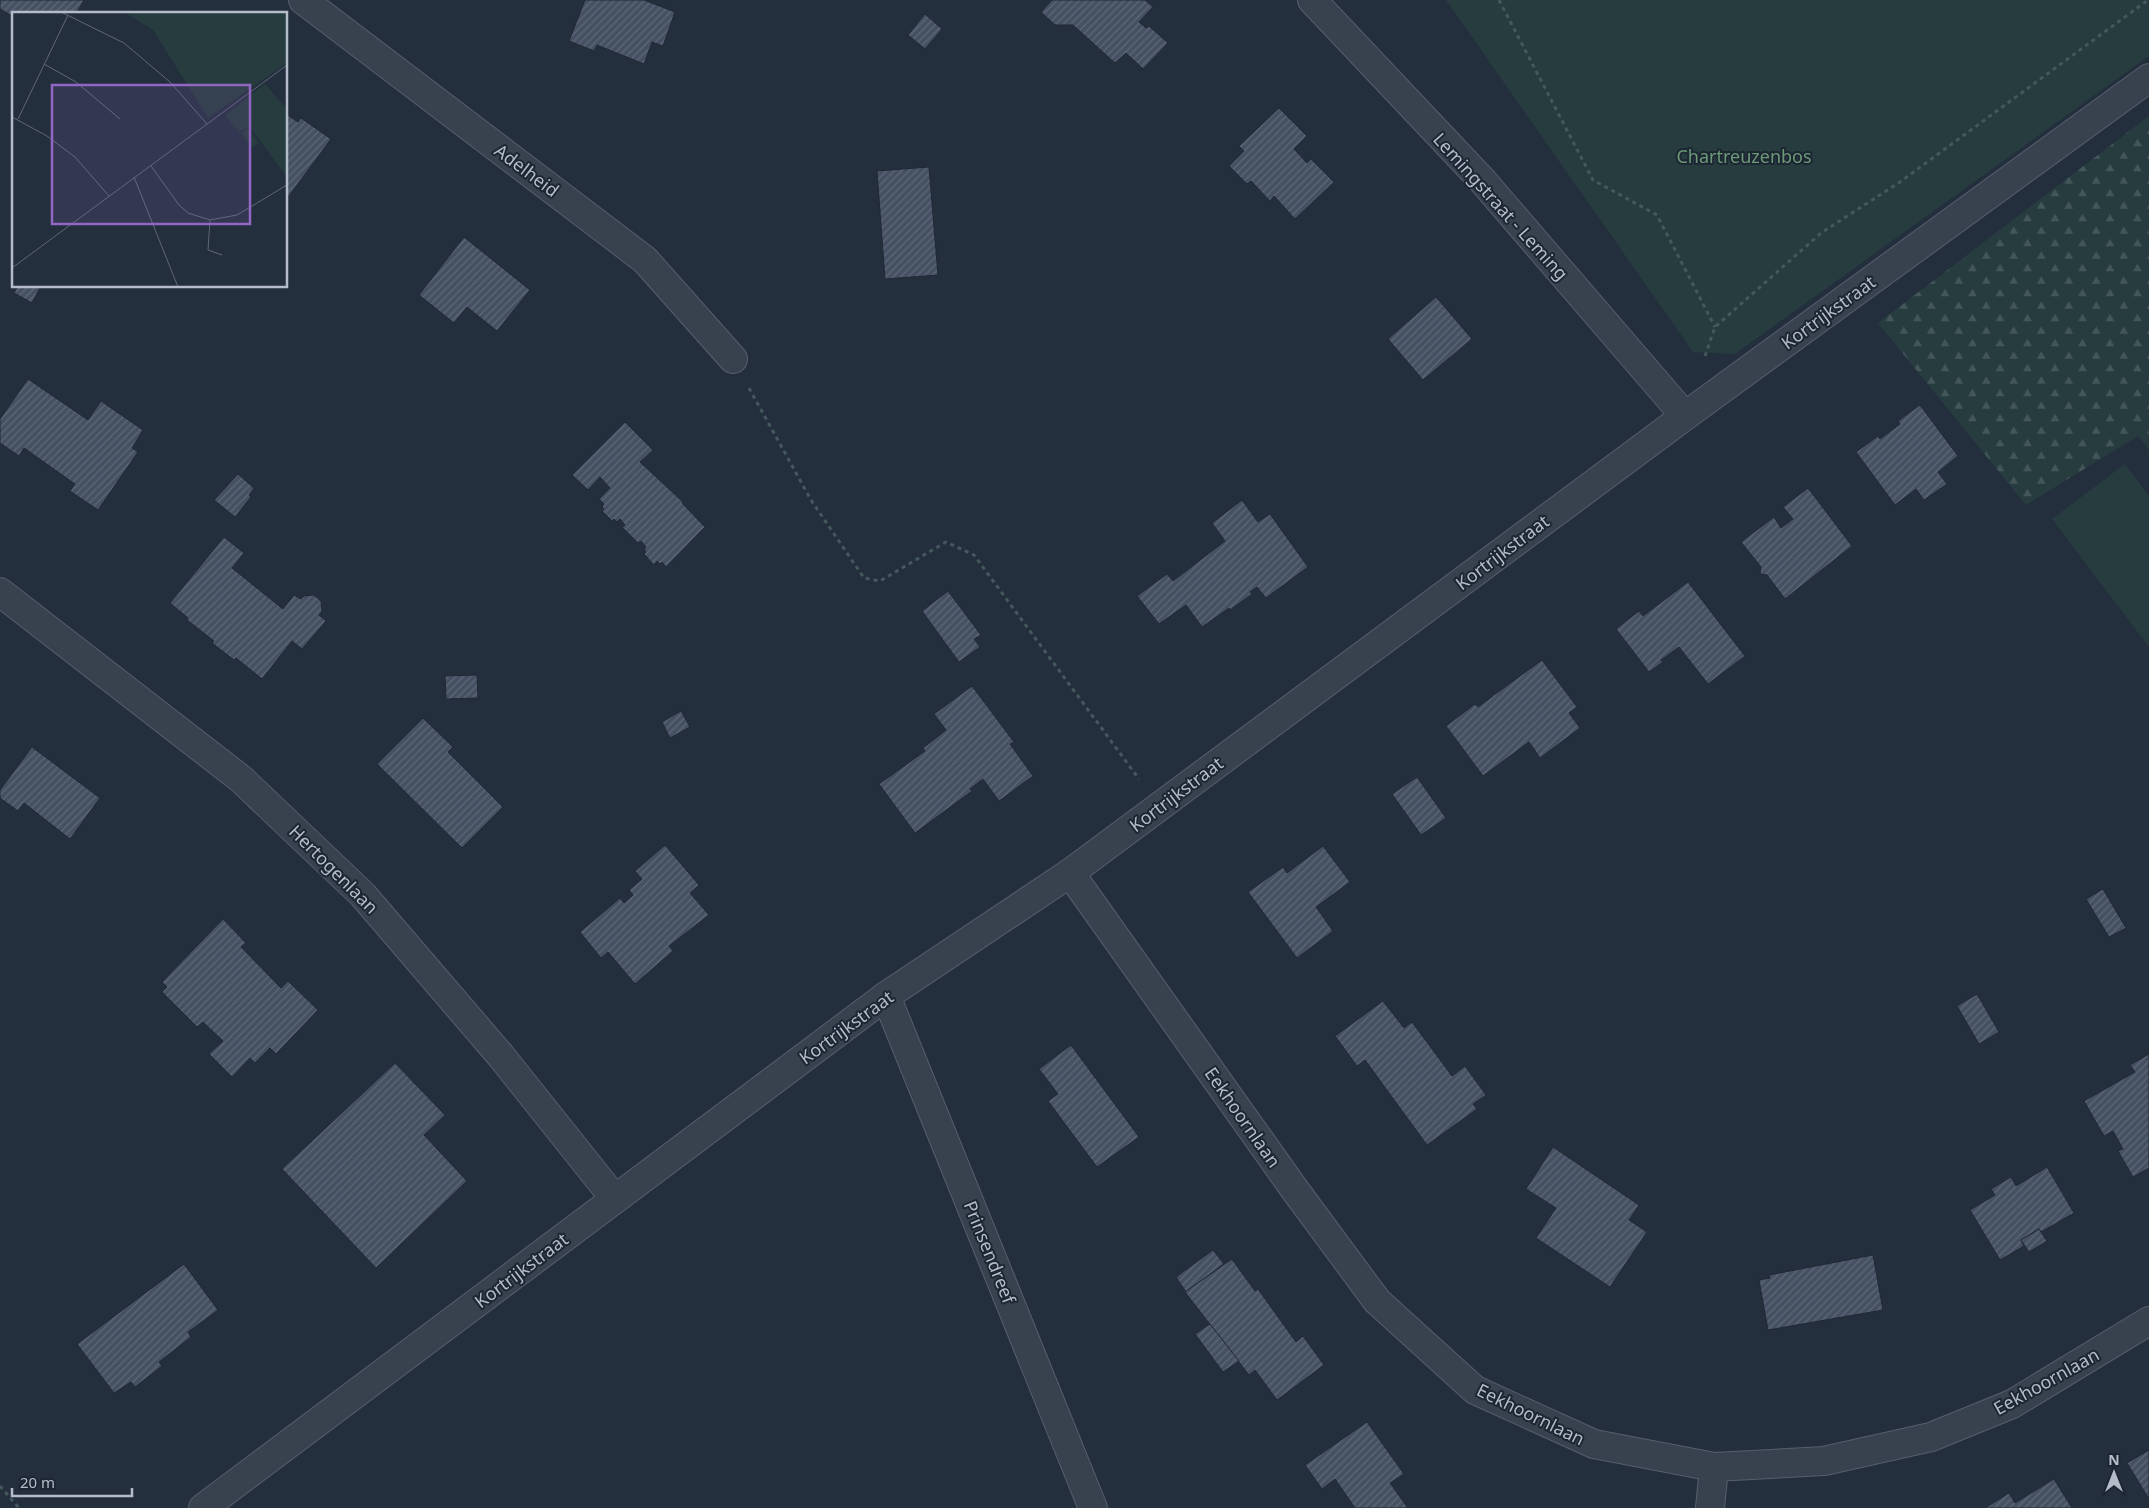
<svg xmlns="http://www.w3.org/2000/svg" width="2149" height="1508" font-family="'Noto Sans',sans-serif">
<defs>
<pattern id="forest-firs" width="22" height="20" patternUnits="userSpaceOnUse" patternTransform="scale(1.25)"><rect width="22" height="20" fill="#263c3f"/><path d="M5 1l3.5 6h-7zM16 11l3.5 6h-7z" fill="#435659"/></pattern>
<pattern id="building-hatch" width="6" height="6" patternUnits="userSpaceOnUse" patternTransform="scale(1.25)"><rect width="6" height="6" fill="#455162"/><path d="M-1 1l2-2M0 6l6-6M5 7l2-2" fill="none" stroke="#5d6877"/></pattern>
</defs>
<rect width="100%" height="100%" fill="#242f3e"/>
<path fill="url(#forest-firs)" d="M2149,116v334l-11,-14 -112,69 -148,-182z"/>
<g fill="#263c3f">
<path d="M1446,0h703v56l-414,298 -42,-2z"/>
<path d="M2125,464l24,32v151l-97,-128z"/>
</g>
<g fill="url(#building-hatch)" stroke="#1f2835">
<path d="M0,0h84l-8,14h-62v3l-14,-8z"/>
<path d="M585,0h59l31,12 -12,34 -11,-4 -8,22 -47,-19 -3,6 -25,-10z"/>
<path d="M1052,0h93l8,7 -14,15 7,6 3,-2 19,17 -25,26 -17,-16 -11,10 -42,-38h-18l-14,-13z"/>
<path d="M925,14l17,15 -17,20 -17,-14z"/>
<path d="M1279,108l28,28 -13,13 13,14 4,-4 23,23 -39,37 -21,-23 -4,5 -19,-20 -4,3 -18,-18 15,-15 -5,-5z"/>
<path d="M286,114l12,8 3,-4 30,21 -45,61z"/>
<path d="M929,167l9,108 -53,4 -8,-108z"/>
<path d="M464,237l66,53 -33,41 -30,-24 -13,16 -35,-28z"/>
<path d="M18,286h23l-9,17 -18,-10z"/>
<path d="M1436,297l36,42 -49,41 -35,-41z"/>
<path d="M28,379l60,41 13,-19 42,29 -11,18 6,4 -40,58 -28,-19 5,-7 -51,-36 -5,8 -19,-13v-24z"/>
<path d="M1920,405l38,51 -20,16 9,12 -23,16 -8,-11 -21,16 -39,-53 22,-16 2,3 20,-15 -2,-3z"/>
<path d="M625,422l28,28 -13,12 43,40 -1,1 23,24 -39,40 -4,-5 -2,2 -3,-3 -3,4 -10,-11 2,-2 -2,-3 2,-2 -5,-6 -3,2 -16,-16 3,-2 -5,-6 -3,3 -3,-3 -2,2 -10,-10 2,-2 -2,-2 2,-3 -5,-5 11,-11 -10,-11 -12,13 -16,-15z"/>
<path d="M238,474l16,14 -5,7 2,2 -16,20 -21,-17z"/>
<path d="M1808,488l44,58 -67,53 -18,-24 -7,-1 1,-7 -20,-25 33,-25 7,11 12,-9 -10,-12z"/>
<path d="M1242,500l16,22 12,-8 38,53 -42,31 -9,-11 -7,5 2,2 -22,16 -1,-2 -27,19 -16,-22 -27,19 -22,-28 30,-22 6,7 52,-40 -13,-18z"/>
<path d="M224,537l20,16 -12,15 51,41 11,-14 7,4 3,-3 10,-1 7,6 1,10 -3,4 7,6 -24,28 -10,-8 -30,38 -26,-21 -2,2 -22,-17 2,-2 -27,-21 1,-2 -18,-15z"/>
<path d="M1688,582l57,74 -37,28 -29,-37 -18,13 2,2 -14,10 -33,-43 23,-18 4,5z"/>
<path d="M948,591l33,44 -7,4 6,8 -21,15 -37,-51z"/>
<path d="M1542,660l35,47 -8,6 11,15 -40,30 -11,-16 -46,34 -37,-50 29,-22 3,3 15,-11 -1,-4 2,3z"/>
<path d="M477,675l1,23 -32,1 -1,-23z"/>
<path d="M972,686l42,56 -4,2 23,32 -34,25 -16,-22 -13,10 2,2 -57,42 -36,-49 46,-33 -2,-3 23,-18 -12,-16z"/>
<path d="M681,711l9,16 -20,11 -8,-16z"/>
<path d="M423,718l30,29 -5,5 55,55 -41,41 -85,-84z"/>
<path d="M32,747l68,51 -30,41 -46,-36 -6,8 -18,-13v-8z"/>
<path d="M1417,777l29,41 -25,17 -29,-41z"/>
<path d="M665,845l34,40 -9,8 19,22 -40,31 4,5 -38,33 -27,-32 -7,6 -21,-26 40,-34 4,5 9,-8 -4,-5 13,-11 -7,-8z"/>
<path d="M1323,846l27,36 -34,25 17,24 -36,27 -49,-66 35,-25 4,6z"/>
<path d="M2103,889l23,39 -17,9 -23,-38z"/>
<path d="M223,919l23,24 -5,4 40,41 7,-7 30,29 -42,44 -6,-6 -15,15 -5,-5 -18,19 -23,-23 14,-13 -20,-19 -6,5 -35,-35 5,-5 -5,-5z"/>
<path d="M1977,994l22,38 -20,12 -22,-38z"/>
<path d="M1383,1001l21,27 8,-6 40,54 13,-10 21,29 -13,9 4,5 -50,36 -62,-85 -8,6 -22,-30z"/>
<path d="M1071,1045l68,92 -42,30 -49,-66 10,-7 -19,-25z"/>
<path d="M2149,1054v114l-16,9 -15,-26 5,-2 -10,-18 -9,5 -20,-35 51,-29 -5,-7z"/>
<path d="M395,1063l50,52 -21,20 43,46 -91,87 -94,-99z"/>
<path d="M1553,1147l86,58 -10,15 18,12 -37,55 -74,-49 20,-30 -30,-19z"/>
<path d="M2047,1167l27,46 -33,19 -2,-3 -18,11 3,6 -24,14 -30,-50 25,-15 -4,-6 20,-12 5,9z"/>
<path d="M2039,1229l8,12 -18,11 -8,-12z"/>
<path d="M1213,1250l11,14 -38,28 -10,-15z"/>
<path d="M1873,1255l10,55 -115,20 -9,-50 11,-2 -1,-3z"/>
<path d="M1232,1259l23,32 3,-2 38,53 7,-6 21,29 -47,35 -22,-30 -6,5 -64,-83z"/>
<path d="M184,1264l34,46 -30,22 3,5 -32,25 3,4 -27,21 -4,-5 -17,11 -37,-49z"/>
<path d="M1210,1324l29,37 -16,11 -28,-38z"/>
<path d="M1367,1422l37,52 -14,9 18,25h-53l-20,-29 -13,10 -17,-24z"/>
<path d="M2149,1450v49l-22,-36z"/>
<path d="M2054,1479l18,29h-87l24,-15 6,10z"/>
</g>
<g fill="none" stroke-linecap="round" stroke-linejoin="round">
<defs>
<g id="street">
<path d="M303,0l342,260 88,99"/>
<path d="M1312,0l170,180 203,236"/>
<path d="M0,592l241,187 122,116 138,161 114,143"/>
<path d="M1070,873l225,317 82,111 98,89 119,54 120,23 110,-6 107,-24 81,-33 137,-83"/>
<path d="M886,996l207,512"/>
<path d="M203,1508l683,-512 184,-123 615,-457 464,-338"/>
<path d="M1710,1508l4,-41"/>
</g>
</defs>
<use href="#street" stroke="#565f6c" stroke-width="30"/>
<g stroke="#44595c" stroke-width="3" stroke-dasharray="4 4" stroke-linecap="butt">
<path d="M1499,0l94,180 64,35 58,112"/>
<path d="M1705,356l10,-29 106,-94 79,-51 248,-182"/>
<path d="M749,388l62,112 53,78 16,3 66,-39 28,13 165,224"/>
<path d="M0,1486l19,22"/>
</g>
<use href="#street" stroke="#38414e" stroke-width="28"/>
</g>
<g text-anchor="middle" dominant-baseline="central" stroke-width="4" stroke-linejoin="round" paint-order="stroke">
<g font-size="18" fill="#6b9a76" stroke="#1d2633">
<text x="1744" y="156">Chartreuzenbos</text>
</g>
<g font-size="18" fill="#b4bcc9" stroke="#1d2633">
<text transform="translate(527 170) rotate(37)">Adelheid</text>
<text transform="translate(1501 206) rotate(48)">Lemingstraat - Leming</text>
<text transform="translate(1828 312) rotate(-36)">Kortrijkstraat</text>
<text transform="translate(1502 552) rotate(-37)">Kortrijkstraat</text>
<text transform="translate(1176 794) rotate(-37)">Kortrijkstraat</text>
<text transform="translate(334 869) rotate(45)">Hertogenlaan</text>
<text transform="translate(846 1027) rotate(-36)">Kortrijkstraat</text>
<text transform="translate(1243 1117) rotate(55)">Eekhoornlaan</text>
<text transform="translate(990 1252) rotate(68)">Prinsendreef</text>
<text transform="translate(521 1270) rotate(-37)">Kortrijkstraat</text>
<text transform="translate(2046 1381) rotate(-29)">Eekhoornlaan</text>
<text transform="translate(1531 1414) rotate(26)">Eekhoornlaan</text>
</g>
</g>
<g transform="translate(12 12)">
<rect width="275" height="275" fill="#242f3e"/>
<path d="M253,72l22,25v68l-38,-51 -10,6 -14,-17z" fill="#263c3f"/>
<path d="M112,0h163v51l-79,55 -55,-88zM236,116l11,15 -7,5 -11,-15z" fill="#263c3f"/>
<path fill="none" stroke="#5e6776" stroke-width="1" d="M49,0l63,31 46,39 37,42M32,52l32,18 44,37M0,105l35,19 28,21 34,39M6,107l50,-104M139,154l28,39 9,8 22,7 27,-5 50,-30M122,165l44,110M198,208l-2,30 14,5M0,256l275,-203"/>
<path fill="#9266c3" fill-opacity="0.15" stroke="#9266c3" stroke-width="2.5" d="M40,73h198v139h-198z"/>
<rect width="275" height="275" fill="none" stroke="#b4bcc9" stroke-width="2.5"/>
</g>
<g transform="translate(2114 1473)" stroke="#1d2633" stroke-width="4" paint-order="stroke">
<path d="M0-4L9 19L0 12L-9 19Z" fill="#b4bcc9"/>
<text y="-8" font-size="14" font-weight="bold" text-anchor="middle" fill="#b4bcc9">N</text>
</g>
<path d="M12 1488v8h120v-8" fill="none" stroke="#b4bcc9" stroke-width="2.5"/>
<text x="20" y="1488" font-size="15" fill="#b4bcc9" stroke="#1d2633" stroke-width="4" paint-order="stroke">20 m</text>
</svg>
